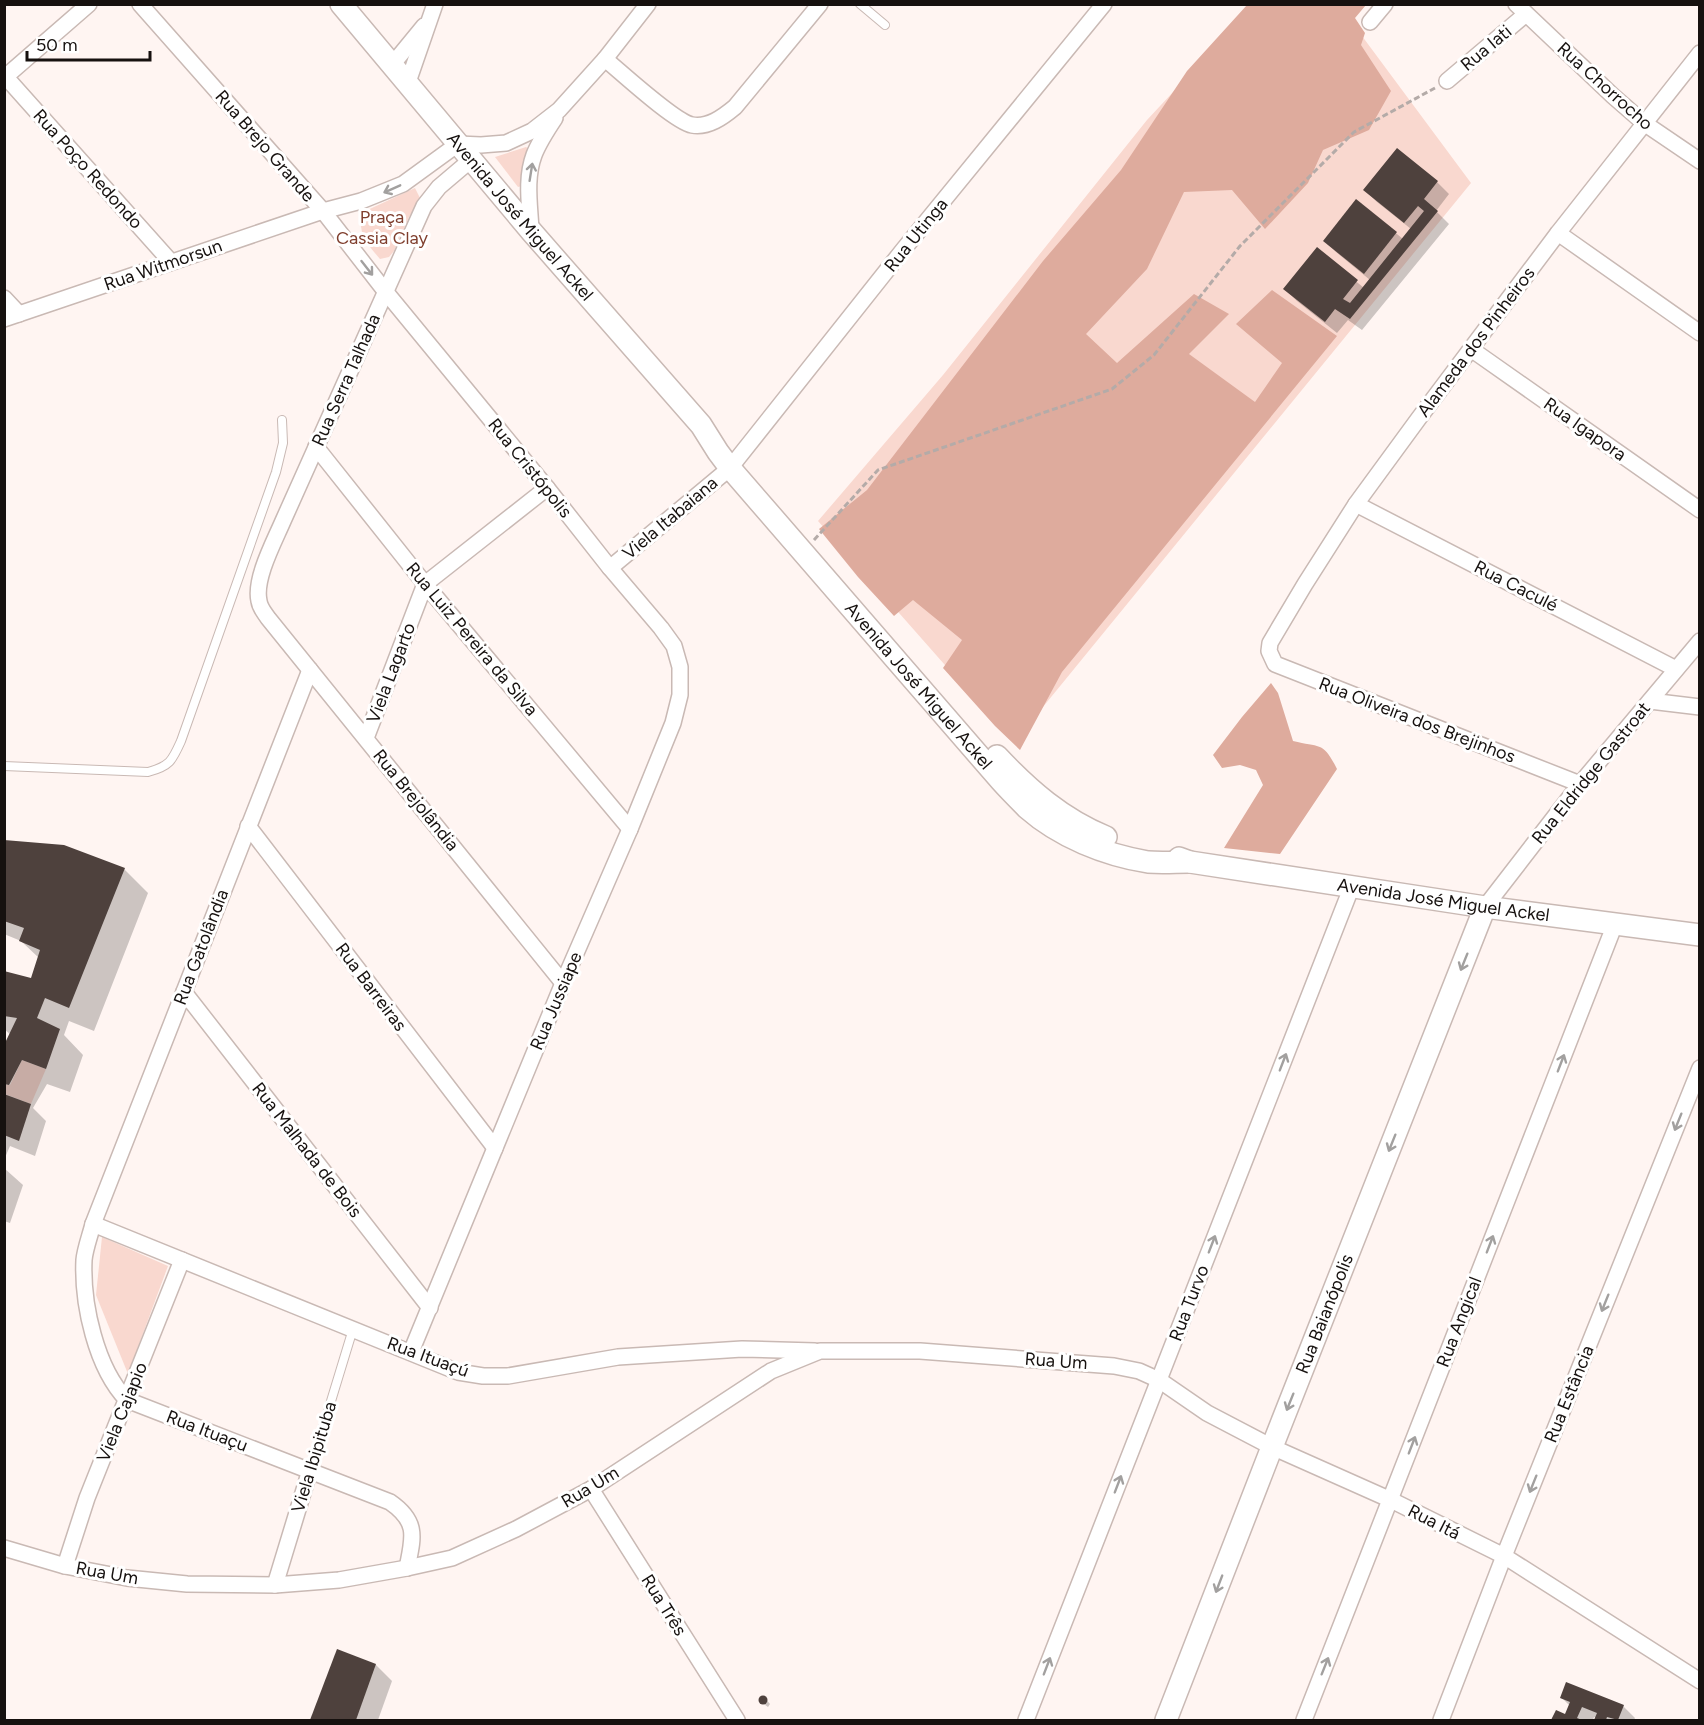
<svg xmlns="http://www.w3.org/2000/svg" width="1704" height="1725" font-family="Figtree,sans-serif">
<rect width="100%" height="100%" fill="#fff5f2"/>
<g fill="#f9d8cf">
<path d="M1254,5h85l132,178 -446,546 -14,11 -193,-219 125,-146 204,-255z"/>
<path d="M526,147l4,3 -8,36 -4,1 -23,-30z"/>
<path d="M415,188l5,10 -11,19 -15,34 -5,6 -9,2c-14,-17 -21,-23 -19,-46z"/>
<path d="M22,1060l24,9 -15,35 -26,-10 -1,-9h6z"/>
<path d="M102,1237l66,29 -40,108 -32,-79z"/>
</g>
<g fill="#deab9d">
<path d="M1247,5h119l-11,13 10,15 -4,12 30,46 -22,39 -46,20 -15,33 -43,46 -33,-39 -48,2 -37,77 -61,65 31,29 77,-69 35,20 -40,40 66,48 27,-39 -46,-39 36,-34 65,46 -275,336 -42,78 -25,-24 -52,-58 19,-28 -49,-40 -19,16 -36,-39 -39,-48 48,-39 176,-229 78,-91 66,-99z"/>
<path d="M1271,683l7,10 15,48c28,7 30,0 44,28l-57,85 -56,-6 39,-63 -7,-15 -16,-5 -18,3 -9,-13 29,-38z"/>
</g>
<g fill="#0003">
<path d="M1397,151l40,31 12,12 -13,17 13,13 -87,106 -14,-10 -11,13 -40,-32 -12,-12 32,-40 47,39 6,-8 -34,-28 -11,-11 32,-40 46,38 8,-10 -34,-27 -12,-12z"/>
<path d="M4,841l120,28 24,24 -54,138 -25,-10 -5,14 19,20 -13,37 -23,-8 -14,24 13,13 -11,35 -25,-10 -6,14v-113l7,-12 -7,-6v-56l28,7 7,-22 -18,-17 -17,-7z"/>
<path d="M4,1168l19,17 -13,38 -6,-2z"/>
<path d="M338,1651l38,14 16,16 -14,39h-67z"/>
<path d="M1567,1684l56,22 12,12 -1,2h-38l1,-1 -3,-2 -1,3h-40l3,-8 10,4 4,-10 -8,-8z"/>
<path d="M763,1696l7,8 -2,3 -7,-5 -1,-4z"/>
</g>
<g fill="#4e413d">
<path d="M1397,148l41,33 -14,18 14,12 -88,108 -15,-10 -10,13 -42,-33 34,-42 41,33 -15,19 7,4 74,-92 -6,-5 -14,17 -41,-33z"/>
<path d="M1356,199l41,33 -33,42 -41,-33z"/>
<path d="M4,840l60,5 61,23 -56,140 -24,-10 -8,20 23,11 -14,40 -24,-9 -13,25 -5,-1v-39l13,-27 -13,-2v-45l27,7 9,-28 -21,-9 5,-13 -20,-7z"/>
<path d="M4,1094l27,10 -12,37 -15,-6z"/>
<path d="M337,1649l39,15 -20,56h-46z"/>
<path d="M1566,1682l58,23 -6,15 -11,-3 -1,3h-12l3,-7 -15,-6 -5,11 5,2h-31l5,-10 9,4 5,-12 -10,-4z"/>
<circle cx="763" cy="1700" r="4.5"/>
</g>
<g fill="none" stroke-linecap="round" stroke-linejoin="round">
<defs>
<g id="lane">
<path d="M860,4l25,21"/>
<path d="M4,766l144,6c22,-6 24,-11 33,-31l95,-269 7,-29 -1,-23"/>
<path d="M310,1470l43,-141"/>
</g>
<g id="street">
<path d="M140,4l183,207 62,80 162,197 63,80 51,60 13,18 6,21v28l-7,28 -43,106 -67,154 -68,165 -84,204"/>
<path d="M1516,4l97,92 31,27 56,38"/>
<path d="M1370,22l15,-18"/>
<path d="M605,59c17,14 70,63 87,66 16,3 31,-8 43,-18l85,-103"/>
<path d="M392,65l32,-39"/>
<path d="M4,75l167,187"/>
<path d="M4,78l85,-74"/>
<path d="M1447,81l79,-67"/>
<path d="M407,85l28,-81"/>
<path d="M472,159l-33,28 -15,19 -141,315c-9,21 -29,58 -24,80 1,7 5,11 9,17l295,365"/>
<path d="M531,231c-1,-25 -6,-52 3,-76 5,-13 13,-25 21,-37"/>
<path d="M1558,233l142,100"/>
<path d="M4,298l15,16"/>
<path d="M4,319l319,-108 38,-10 42,-17 55,-40 23,1 25,-2 26,-12 27,-21 46,-51 43,-55"/>
<path d="M1471,349l229,161"/>
<path d="M316,447l109,137 205,245"/>
<path d="M1356,504l320,165"/>
<path d="M610,568l120,-100 173,-218 201,-246"/>
<path d="M310,670l-217,554c-3,12 -8,25 -9,36 -2,44 12,108 43,140l263,102c29,20 23,36 17,66"/>
<path d="M1650,701l50,6"/>
<path d="M366,738l59,-154 122,-96"/>
<path d="M1580,784l-305,-120 -6,-13 1,-8 35,-59 51,-80 63,-86 139,-185 142,-180"/>
<path d="M248,826l247,322"/>
<path d="M1485,907l95,-123 120,-143"/>
<path d="M184,992l246,316"/>
<path d="M93,1224l365,148 25,4h25l110,-19 124,-8 73,2"/>
<path d="M591,1489l146,231"/>
<path d="M4,1548l61,18 62,12 60,6 88,1 64,-5 68,-12 45,-10 64,-29 75,-40 180,-118 49,-20h100l194,15 25,5 20,9 48,33 65,34 119,53 113,56 196,125"/>
<path d="M65,1566l22,-68 95,-238"/>
<path d="M275,1585l35,-115"/>
<path d="M1026,1720l326,-834"/>
<path d="M1304,1720l311,-796"/>
<path d="M1441,1720l63,-164 196,-488"/>
</g>
<g id="secondary">
<path id="s1" d="M341,4l190,227 170,194 17,27 12,16 271,313c8,9 17,18 26,27 33,29 78,47 121,54 14,1 28,0 42,0"/>
<path d="M997,756c32,34 65,63 109,81"/>
<path id="s2" d="M1179,858l11,4 295,45 215,28"/>
<path id="s3" d="M1166,1720l106,-273 213,-540"/>
</g>
</defs>
<use href="#lane" stroke="#c9b9b4" stroke-width="10"/>
<use href="#street" stroke="#c9b9b4" stroke-width="18"/>
<use href="#secondary" stroke="#c9b9b4" stroke-width="24"/>
<path stroke="#b4aba8" stroke-width="3" stroke-dasharray="6 3" stroke-linecap="butt" d="M814,540l64,-70 234,-81 42,-34 86,-109 114,-114 81,-44"/>
<use href="#lane" stroke="#fff" stroke-width="8"/>
<use href="#street" stroke="#fff" stroke-width="15"/>
<use href="#secondary" stroke="#fff" stroke-width="21"/>
</g>
<defs><path id="oneway-shaft" d="M-6 0H5M1.5-3L5.5 0L1.5 3" fill="none" stroke-width="1.6" stroke-linecap="round" stroke-linejoin="round" transform="scale(1.5)"/></defs>
<g stroke="#a2a09f">
<use href="#oneway-shaft" transform="translate(531 172) rotate(-81)"/>
<use href="#oneway-shaft" transform="translate(392 189) rotate(156)"/>
<use href="#oneway-shaft" transform="translate(367 268) rotate(52)"/>
<use href="#oneway-shaft" transform="translate(1464 962) rotate(112)"/>
<use href="#oneway-shaft" transform="translate(1283 1062) rotate(-69)"/>
<use href="#oneway-shaft" transform="translate(1561 1063) rotate(-69)"/>
<use href="#oneway-shaft" transform="translate(1678 1122) rotate(112)"/>
<use href="#oneway-shaft" transform="translate(1392 1143) rotate(112)"/>
<use href="#oneway-shaft" transform="translate(1212 1244) rotate(-69)"/>
<use href="#oneway-shaft" transform="translate(1490 1244) rotate(-69)"/>
<use href="#oneway-shaft" transform="translate(1605 1303) rotate(112)"/>
<use href="#oneway-shaft" transform="translate(1290 1402) rotate(112)"/>
<use href="#oneway-shaft" transform="translate(1412 1445) rotate(-69)"/>
<use href="#oneway-shaft" transform="translate(1118 1484) rotate(-69)"/>
<use href="#oneway-shaft" transform="translate(1533 1484) rotate(112)"/>
<use href="#oneway-shaft" transform="translate(1219 1584) rotate(111)"/>
<use href="#oneway-shaft" transform="translate(1047 1666) rotate(-69)"/>
<use href="#oneway-shaft" transform="translate(1325 1666) rotate(-68)"/>
</g>
<g text-anchor="middle" dominant-baseline="central" stroke-width="6" stroke-linejoin="round" paint-order="stroke">
<g font-size="18" fill="#16110f" stroke="#fff">
<text transform="translate(1486 48) rotate(-40)">Rua Iati</text>
<text transform="translate(1605 86) rotate(42)">Rua Chorrocho</text>
<text transform="translate(265 146) rotate(49)">Rua Brejo Grande</text>
<text transform="translate(88 169) rotate(48)">Rua Poço Redondo</text>
<text stroke="none"><textPath href="#s1" startOffset="278">Avenida José Miguel Ackel</textPath></text>
<text transform="translate(916 235) rotate(-51)">Rua Utinga</text>
<text transform="translate(163 265) rotate(-19)">Rua Witmorsun</text>
<text transform="translate(1476 342) rotate(-53)">Alameda dos Pinheiros</text>
<text transform="translate(346 380) rotate(-66)">Rua Serra Talhada</text>
<text transform="translate(1585 429) rotate(35)">Rua Igapora</text>
<text transform="translate(530 468) rotate(51)">Rua Cristópolis</text>
<text transform="translate(670 518) rotate(-40)">Viela Itabaiana</text>
<text transform="translate(1516 586) rotate(27)">Rua Caculé</text>
<text transform="translate(472 639) rotate(50)">Rua Luiz Pereira da Silva</text>
<text transform="translate(391 673) rotate(-69)">Viela Lagarto</text>
<text stroke="none"><textPath href="#s1" startOffset="894">Avenida José Miguel Ackel</textPath></text>
<text transform="translate(1417 720) rotate(21)">Rua Oliveira dos Brejinhos</text>
<text transform="translate(1591 773) rotate(-51)">Rua Eldridge Gastroat</text>
<text transform="translate(416 800) rotate(51)">Rua Brejolândia</text>
<text stroke="none"><textPath href="#s2" startOffset="268">Avenida José Miguel Ackel</textPath></text>
<text transform="translate(201 947) rotate(-69)">Rua Gatolândia</text>
<text transform="translate(371 987) rotate(53)">Rua Barreiras</text>
<text transform="translate(556 1001) rotate(-67)">Rua Jussiape</text>
<text transform="translate(307 1150) rotate(52)">Rua Malhada de Bois</text>
<text transform="translate(1189 1303) rotate(-69)">Rua Turvo</text>
<text stroke="none"><textPath href="#s3" startOffset="436">Rua Baianópolis</textPath></text>
<text transform="translate(1459 1322) rotate(-69)">Rua Angical</text>
<text transform="translate(428 1357) rotate(20)">Rua Ituaçú</text>
<text transform="translate(1056 1361) rotate(4)">Rua Um</text>
<text transform="translate(1569 1394) rotate(-68)">Rua Estância</text>
<text transform="translate(122 1412) rotate(-68)">Viela Cajapio</text>
<text transform="translate(207 1431) rotate(21)">Rua Ituaçu</text>
<text transform="translate(314 1457) rotate(-73)">Viela Ibipituba</text>
<text transform="translate(590 1487) rotate(-31)">Rua Um</text>
<text transform="translate(1434 1522) rotate(27)">Rua Itá</text>
<text transform="translate(107 1573) rotate(10)">Rua Um</text>
<text transform="translate(664 1605) rotate(58)">Rua Três</text>
</g>
<g font-size="18" fill="#7f3e2d" stroke="#fff">
<text x="382" y="217">Praça<tspan x="382" dy="21">Cassia Clay</tspan></text>
</g>
</g>
<rect width="1704" height="1725" fill="none" stroke="#16110f" stroke-width="12"/>
<path d="M27 51v9h123v-9" fill="none" stroke="#16110f" stroke-width="3"/>
<text x="36" y="51" font-size="18" fill="#16110f" stroke="#ffffff" stroke-width="4.5" paint-order="stroke">50 m</text>
</svg>
